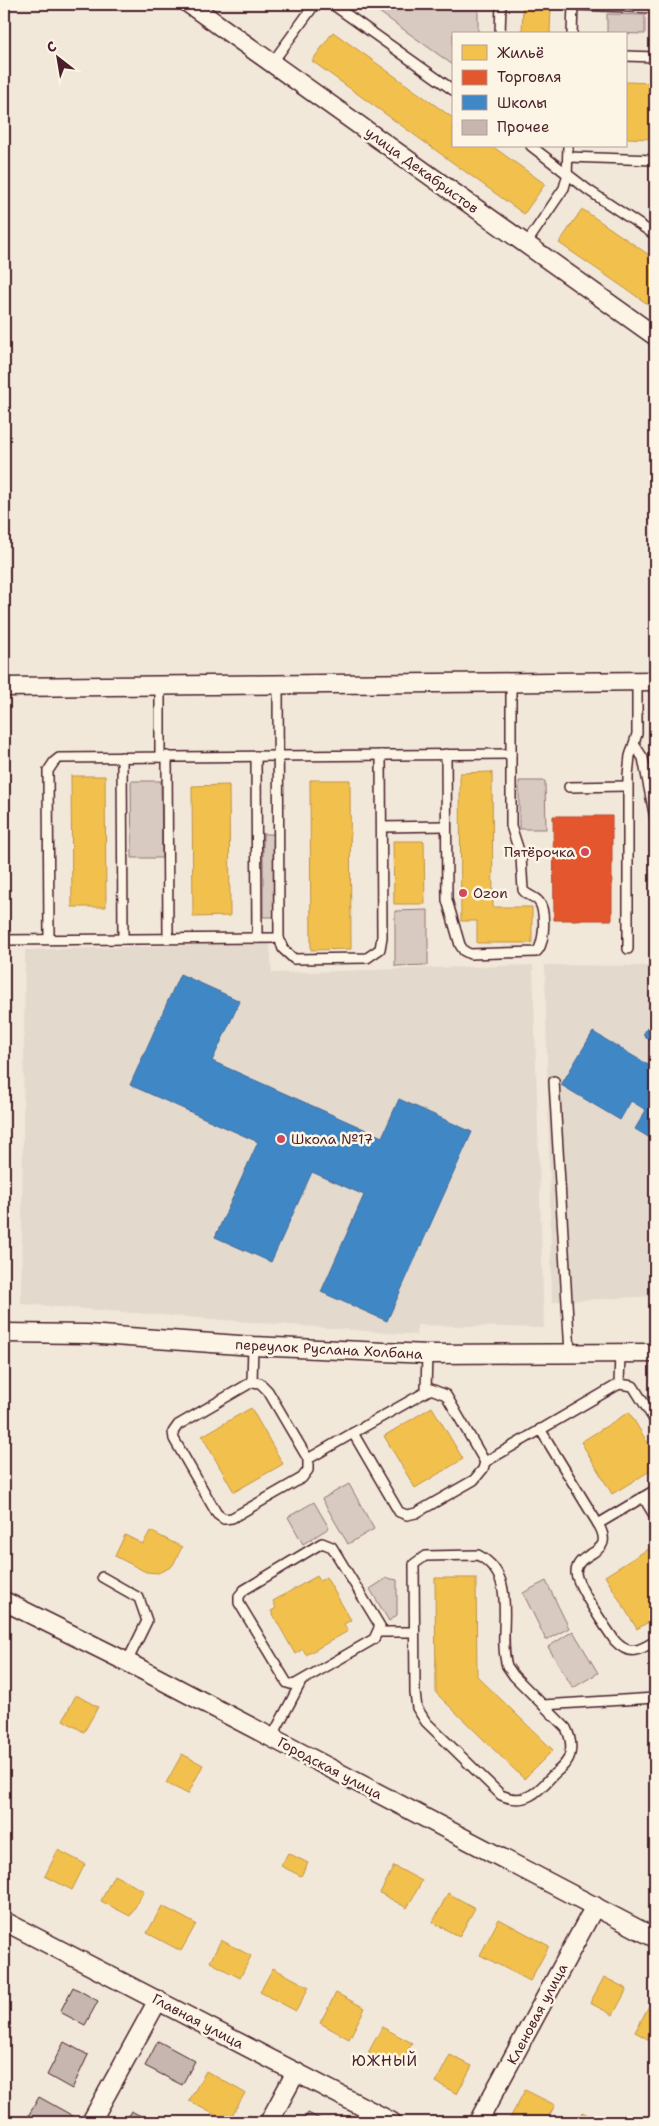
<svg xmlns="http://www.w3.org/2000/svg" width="659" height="2126" font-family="'Shantell Sans',sans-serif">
<rect width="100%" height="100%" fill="#f1e8da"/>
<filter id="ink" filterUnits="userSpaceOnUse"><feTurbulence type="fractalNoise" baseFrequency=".02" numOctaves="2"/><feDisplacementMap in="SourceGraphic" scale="10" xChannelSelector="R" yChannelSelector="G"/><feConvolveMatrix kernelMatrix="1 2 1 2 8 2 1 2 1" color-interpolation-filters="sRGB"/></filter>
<g filter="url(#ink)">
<g fill="#e4d9cd">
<path d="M270,943l2,30 261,-8 11,363 -127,-3 -1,10 -395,-31 4,-354z"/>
<path d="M545,965l110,1v330l-103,6z"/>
</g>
<g fill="#d8cac0" stroke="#917476">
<path d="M375,4h103v30h-25v31l-78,-56z"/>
<path d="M607,14l38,1v19l-38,-1z"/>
<path d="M131,781h30l1,77h-30z"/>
<path d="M519,781h26l1,48h-27z"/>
<rect x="263" y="834" width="14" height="83"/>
<path d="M428,910v55l-33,1v-55z"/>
<path d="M349,1484l25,45 -26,15 -26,-45z"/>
<path d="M314,1502l15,26 -26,16 -15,-27z"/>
<path d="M387,1578l10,2v35l-8,6 -19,-32z"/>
<path d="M546,1581l23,47 -23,12 -23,-47z"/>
<path d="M573,1631l25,42 -25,15 -25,-41z"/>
</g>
<g fill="#f2c14e" stroke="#c09044">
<path d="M523,4h28l-1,30h-28z"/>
<path d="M333,32l120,86v28h39l53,38 -21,30 -212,-153z"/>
<path d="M625,82l30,1v56l-30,-1z"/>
<path d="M582,209l73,50v50l-96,-66z"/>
<path d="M492,772l1,135h39v36h-55v-22h-16l-1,-148z"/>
<path d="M71,776h34l1,131h-34z"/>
<path d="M310,780h40l1,169 -40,1z"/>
<path d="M229,785l1,131 -37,1 -1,-131z"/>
<path d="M393,841h31l1,63h-31z"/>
<path d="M432,1407l31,52 -48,29 -31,-52z"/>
<path d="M251,1408l32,56 -49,28 -32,-56z"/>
<path d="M629,1412l26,43v13l-43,26 -31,-52z"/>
<path d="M150,1531l32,16 -9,18 -4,3 -11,5 -12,-1 -31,-16 10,-21 18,9z"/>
<path d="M653,1546l2,4v68l-18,11 -32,-53z"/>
<path d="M317,1576l3,5 6,-4 25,43 -7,4 4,7 -42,24 -3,-6 -8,5 -24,-43 5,-3 -3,-7z"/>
<path d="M435,1578h41l1,98 76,74 -29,29 -88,-86z"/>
<path d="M76,1695l22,12 -14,25 -21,-12z"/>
<path d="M182,1754l21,11 -15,29 -22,-11z"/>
<path d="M58,1850l27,14 -13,26 -27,-14z"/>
<path d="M288,1853l20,10 -7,13 -20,-10z"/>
<path d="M394,1866l28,15 -15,27 -27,-15z"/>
<path d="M114,1875l30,16 -14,25 -29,-15z"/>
<path d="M448,1893l27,15 -16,29 -26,-15z"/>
<path d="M162,1906l34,18 -15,27 -34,-18z"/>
<path d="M499,1919l50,27 -19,35 -50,-26z"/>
<path d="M221,1940l30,16 -11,22 -30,-16z"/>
<path d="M273,1968l36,19 -13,24 -36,-19z"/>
<path d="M604,1977l23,12 -14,26 -23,-12z"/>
<path d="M336,1993l29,15 -16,31 -29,-16z"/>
<path d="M650,2004l5,3v36l-20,-11z"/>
<path d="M382,2027l30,16 -14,26 -30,-16z"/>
<path d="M450,2055l22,11 -15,28 -21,-12z"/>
<path d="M206,2071l39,22 -17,29 -39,-21z"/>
<path d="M525,2090l30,15 -9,17h-32l-5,-2z"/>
<path d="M582,2112l19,10h-24z"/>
</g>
<path fill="#e4572e" stroke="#b6462d" d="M553,816h59v104h-58z"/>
<g fill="#3f88c5" stroke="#426897">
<path d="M180,974l60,27 -28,60 170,76 17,-38 73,33 -85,189 -66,-29 43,-97 -52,-23 -41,90 -56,-25 43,-95 -128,-57z"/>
<path d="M655,1014v29l-12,-8z"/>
<path d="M593,1032l62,37v72l-20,-12 11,-19 -15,-9 -11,19 -59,-35z"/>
</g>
<g fill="#c7b6af" stroke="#4a1f2b">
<path d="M73,1987l25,14 -13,24 -25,-13z"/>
<path d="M158,2041l37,20 -13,24 -37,-19z"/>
<path d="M64,2042l24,13 -16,34 -25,-14z"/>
<path d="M39,2097l34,19 -3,6h-45z"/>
<path d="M131,2111l22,11h-28z"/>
<path d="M308,2113l18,9h-23z"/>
</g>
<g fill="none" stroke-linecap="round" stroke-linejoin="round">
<defs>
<g id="lane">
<path d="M332,4l121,86"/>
<path d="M573,5l82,3"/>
<path d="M500,34l1,-30"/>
<path d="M572,34l1,-30"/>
<path d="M625,56l30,1"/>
<path d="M272,63l43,-59"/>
<path d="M531,146l57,44 67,45"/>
<path d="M568,157l87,3"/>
<path d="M526,244l38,-56 3,-11 1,-31"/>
<path d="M278,685l1,253 4,11 11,10 73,-1 13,-9 2,-12 -1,-182"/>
<path d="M160,686v71"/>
<path d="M634,744l9,14 12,60"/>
<path d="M446,754l1,146 13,45 4,6 6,3 66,-2c9,-6 10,-42 3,-50 -4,-6 -12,-6 -16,-12l-2,-33 -10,-31v-144"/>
<path d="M167,756l1,182"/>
<path d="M256,756l1,182"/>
<path d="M122,757l1,182"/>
<path d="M569,787l58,-1"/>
<path d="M382,827l64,-1"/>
<path d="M49,939l-1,-168 6,-9 5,-4 452,-4"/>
<path d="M4,940l275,-2"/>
<path d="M628,949v-174l2,-19 7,-22v-53"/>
<path d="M554,1081l16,272"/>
<path d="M252,1382l8,1 8,8 40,68v11l-6,8 -70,40 -8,1 -7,-5 -43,-75 -1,-7 5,-7z"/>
<path d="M252,1382l1,-36"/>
<path d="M619,1384l1,-30"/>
<path d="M431,1389l15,6 39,67 -2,7 -9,11 -58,33 -9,2 -8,-3 -46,-79z"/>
<path d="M426,1391l1,-37"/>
<path d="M540,1429l58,95 57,-34"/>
<path d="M308,1459l45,-26"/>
<path d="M485,1462l134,-78 14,2 22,35"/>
<path d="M643,1497l12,20"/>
<path d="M598,1524c20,33 -22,25 -22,49 1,13 30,55 39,68 14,15 24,10 40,0"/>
<path d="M322,1543l10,4 48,79 -6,13 -80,46 -7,-2 -48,-80v-7l5,-6z"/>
<path d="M478,1555c43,23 18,74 29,111l7,10 52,52c4,8 6,17 4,26 -2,9 -10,15 -17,21 -15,17 -28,31 -52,20l-75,-73 -9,-14 -2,-15 -1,-129 11,-8z"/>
<path d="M102,1577l37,21 8,23 -20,41"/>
<path d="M379,1632h35"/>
<path d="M543,1705l112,-7"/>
<path d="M272,1737l28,-53"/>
</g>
<g id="street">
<path d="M189,4l466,332"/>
<path d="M4,687l651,-6"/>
<path d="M4,1333l83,1 166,12 174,8 228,-1"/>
<path d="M4,1601l123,61 528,276"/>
<path d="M4,1921l388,201"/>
<path d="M91,2122l67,-122"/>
<path d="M269,2122l27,-50"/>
<path d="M478,2122l117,-216"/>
</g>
</defs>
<use href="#lane" stroke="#4a1f2b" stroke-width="12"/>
<use href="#street" stroke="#4a1f2b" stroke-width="21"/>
<use href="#lane" stroke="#fcf5e5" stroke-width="9"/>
<use href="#street" stroke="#fcf5e5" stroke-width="18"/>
</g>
</g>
<g fill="#d1495b" stroke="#fcf5e5" stroke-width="2">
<circle cx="585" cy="852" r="5"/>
<circle cx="463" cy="893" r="5"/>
<circle cx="281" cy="1139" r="5"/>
</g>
<g text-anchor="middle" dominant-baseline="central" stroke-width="5" stroke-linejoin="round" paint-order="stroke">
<g font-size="14" fill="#4a1f2b" stroke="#fcf5e5">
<text transform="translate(422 170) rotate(36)">улица Декабристов</text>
<text transform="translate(329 1349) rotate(3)">переулок Руслана Холбана</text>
<text transform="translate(330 1768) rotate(28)">Городская улица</text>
<text transform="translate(537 2014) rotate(-62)">Кленовая улица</text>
<text transform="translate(198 2021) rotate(28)">Главная улица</text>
</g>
<g font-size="14" fill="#4a1f2b" stroke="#fcf5e5" text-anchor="start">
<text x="575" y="852" text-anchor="end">Пятёрочка</text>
<text x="473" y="893">Ozon</text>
<text x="291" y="1139">Школа №17</text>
</g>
<g font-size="15" letter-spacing="1" fill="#4a1f2b" stroke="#fcf5e5">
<text x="385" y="2061">ЮЖНЫЙ</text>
</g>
</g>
<rect width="659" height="2126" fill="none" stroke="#fcf5e5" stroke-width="20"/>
<rect x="10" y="10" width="639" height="2106" fill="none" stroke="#4a1f2b" stroke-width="2" filter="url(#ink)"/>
<rect x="452" y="32" width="175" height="115" fill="#fcf5e5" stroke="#b59f9b"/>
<rect x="462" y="45" width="25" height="15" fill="#f2c14e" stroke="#b59f9b"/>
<text x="497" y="58" font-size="15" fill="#4a1f2b">Жильё</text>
<rect x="462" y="70" width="25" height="15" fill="#e4572e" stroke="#b59f9b"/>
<text x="497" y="82" font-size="15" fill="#4a1f2b">Торговля</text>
<rect x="462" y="95" width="25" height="15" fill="#3f88c5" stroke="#b59f9b"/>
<text x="497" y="108" font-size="15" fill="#4a1f2b">Школы</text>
<rect x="462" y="120" width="25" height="15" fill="#c7b6af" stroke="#b59f9b"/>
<text x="497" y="132" font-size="15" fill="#4a1f2b">Прочее</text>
<g transform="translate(58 58) rotate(329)" stroke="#fcf5e5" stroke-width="4" paint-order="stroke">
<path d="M0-4L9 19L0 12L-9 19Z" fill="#4a1f2b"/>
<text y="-8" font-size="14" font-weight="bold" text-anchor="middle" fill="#4a1f2b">С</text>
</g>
</svg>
